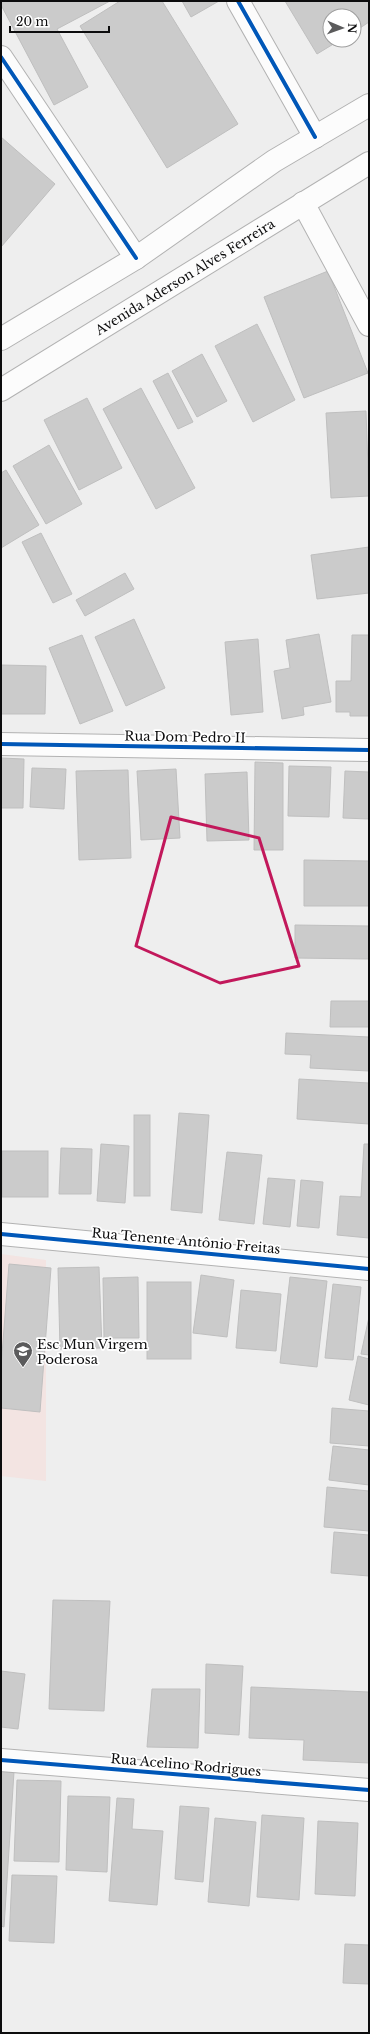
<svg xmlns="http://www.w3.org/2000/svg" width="370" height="2034" font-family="'Libre Baskerville',serif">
<rect width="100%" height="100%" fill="#eee"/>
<path fill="#f3e4e2" d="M1,1254l45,6v221l-45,-5z"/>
<g fill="#cbcbcb" stroke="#bfbfbf">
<path d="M1,1h109l-53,28 31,58 -34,18 -53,-100z"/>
<path d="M120,1h42l76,123 -71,44 -87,-142z"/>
<path d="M182,1h37l-28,16z"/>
<path d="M285,1h84v21l-15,10v-16h-24v24h10l-23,14z"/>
<path d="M1,137l54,47 -54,63z"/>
<path d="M328,271l40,102 -64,25 -40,-101z"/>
<path d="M257,324l38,76 -42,22 -38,-76z"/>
<path d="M202,354l25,47 -30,16 -25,-46z"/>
<path d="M168,373l25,49 -15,7 -25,-48z"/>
<path d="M141,388l54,100 -39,21 -53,-100z"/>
<path d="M87,398l35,70 -43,22 -35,-70z"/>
<path d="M366,411l3,85 -38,2 -5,-85z"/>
<path d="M49,445l33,59 -36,20 -33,-58z"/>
<path d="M6,470l33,55 -38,23v-75z"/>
<path d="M41,533l31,61 -19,9 -31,-61z"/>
<path d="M369,547v46l-52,6 -6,-44z"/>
<path d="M125,573l9,16 -49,27 -9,-16z"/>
<path d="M134,619l31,69 -39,18 -31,-69z"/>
<path d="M319,634l12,68 -28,5 1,8 -22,4 -8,-48 16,-3 -4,-28z"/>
<path d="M82,635l31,76 -33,13 -31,-76z"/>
<path d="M352,635h17v81h-19v-4h-14v-31h15z"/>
<path d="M258,639l5,73 -32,3 -6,-73z"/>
<path d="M1,665l45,1 -1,48h-44z"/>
<path d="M1,758l23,1 -1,49h-22z"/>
<path d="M255,762l28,1v87h-29z"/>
<path d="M289,766l42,1 -2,50 -41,-1z"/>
<path d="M32,768l34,1 -2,40 -34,-2z"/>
<path d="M176,769l4,69 -39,2 -4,-69z"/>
<path d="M128,770l3,88 -52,2 -3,-89z"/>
<path d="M345,771l24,1v47l-26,-1z"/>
<path d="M247,772l2,68 -42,1 -2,-67z"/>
<path d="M304,860l65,1v45h-65z"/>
<path d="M295,925l74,1v33l-74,-1z"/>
<path d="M331,1001h38v26h-39z"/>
<path d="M286,1033l83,4v34l-59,-3 1,-13 -26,-1z"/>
<path d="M299,1079l70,4v41l-72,-5z"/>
<path d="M179,1113l30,2 -7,98 -31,-3z"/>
<rect x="134" y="1115" width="16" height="81"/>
<path d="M101,1144l28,2 -4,57 -28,-2z"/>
<path d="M364,1144h5v94l-32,-3 3,-39 21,1z"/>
<path d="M61,1148l31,1 -1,45h-32z"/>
<rect x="2" y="1151" width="46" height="46"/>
<path d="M227,1152l35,3 -8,69 -35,-4z"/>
<path d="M268,1178l27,2 -5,47 -27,-3z"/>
<path d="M301,1180l22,2 -4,46 -22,-2z"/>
<path d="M9,1264l42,4 -11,144 -39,-4v-41z"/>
<path d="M99,1267l3,81 -42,1 -2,-81z"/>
<path d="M201,1275l33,5 -7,57 -34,-4z"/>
<path d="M138,1277l1,61h-35l-1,-60z"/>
<path d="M290,1277l37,4 -10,86 -37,-4z"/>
<rect x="147" y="1282" width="44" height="77"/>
<path d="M333,1284l28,3 -8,73 -28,-2z"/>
<path d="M241,1290l40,4 -5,57 -40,-3z"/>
<path d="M369,1317v38l-8,-1z"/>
<path d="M358,1356l11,3v46l-20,-5z"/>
<path d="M332,1408l37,3v35l-39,-3z"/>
<path d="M333,1446l36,4v35l-40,-5z"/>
<path d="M327,1487l42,4v40l-45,-4z"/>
<path d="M334,1532l35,3v41l-38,-3z"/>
<path d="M53,1600l57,1 -6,110 -55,-2z"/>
<path d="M206,1664l37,2 -4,69 -34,-2z"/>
<path d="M1,1671l24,3 -7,55 -17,-2z"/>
<path d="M251,1687l118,5v71l-66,-3 1,-20 -55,-2z"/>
<path d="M152,1689h48l-2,59 -51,-1z"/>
<path d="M1,1771l13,1 -10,155 -3,-1z"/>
<path d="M17,1780l44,1 -2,81 -45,-1z"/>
<path d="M68,1796l42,1 -3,75 -41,-2z"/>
<path d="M117,1798l17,1 -2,30 31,2 -6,74 -48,-4z"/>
<path d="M180,1806l29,2 -6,74 -28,-3z"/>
<path d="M262,1815l42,3 -5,82 -42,-3z"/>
<path d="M215,1818l41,4 -7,84 -41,-4z"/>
<path d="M318,1821l40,2 -3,73 -40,-2z"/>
<path d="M12,1875l45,1 -3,67 -45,-2z"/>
<path d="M345,1944l24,1v39l-26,-1z"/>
</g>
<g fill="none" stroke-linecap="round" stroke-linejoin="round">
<defs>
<g id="street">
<path d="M238,1l77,136"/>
<path d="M1,57l135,201"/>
<path d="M303,203l66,122"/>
<path d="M1,744l368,6"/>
<path d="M1,1234l368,35"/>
<path d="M1,1760l368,30"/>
</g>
<g id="primary">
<path d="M1,339l135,-81 138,-97 95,-56"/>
<path id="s1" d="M1,390l368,-227"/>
</g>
</defs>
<use href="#street" stroke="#b2b2b2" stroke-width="24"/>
<use href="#primary" stroke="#b2b2b2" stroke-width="24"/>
<use href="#street" stroke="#fcfcfc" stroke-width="22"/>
<use href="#primary" stroke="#fcfcfc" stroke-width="22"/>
<defs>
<g id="cycleway">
<path d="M238,1l77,136"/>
<path d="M1,57l135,201"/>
<path d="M1,744l368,6"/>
<path d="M1,1234l368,35"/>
<path d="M1,1760l368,30"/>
</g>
</defs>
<use href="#cycleway" stroke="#fff" stroke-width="6"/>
<use href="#cycleway" stroke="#0057b8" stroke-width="4"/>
</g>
<path fill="none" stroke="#c2185b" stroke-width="3" stroke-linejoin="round" d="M171,817l88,21 40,128 -79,17 -84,-37z"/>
<defs>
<symbol id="school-pin" viewBox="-11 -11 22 30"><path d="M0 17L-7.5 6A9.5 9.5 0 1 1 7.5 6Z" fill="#5b5b5c" stroke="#fff"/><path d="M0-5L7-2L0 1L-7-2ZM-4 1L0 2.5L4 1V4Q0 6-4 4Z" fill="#fff"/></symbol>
</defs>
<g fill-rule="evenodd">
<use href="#school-pin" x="12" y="1340" width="22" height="30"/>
</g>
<g text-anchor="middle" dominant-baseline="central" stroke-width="3.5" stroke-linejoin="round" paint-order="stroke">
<g font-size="13" fill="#0c0c0d" stroke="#fff">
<text stroke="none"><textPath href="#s1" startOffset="216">Avenida Aderson Alves Ferreira</textPath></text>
<text transform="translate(185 737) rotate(1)">Rua Dom Pedro II</text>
<text transform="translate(186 1241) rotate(5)">Rua Tenente Antônio Freitas</text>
<text transform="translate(186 1765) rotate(5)">Rua Acelino Rodrigues</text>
</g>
<g font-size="13" fill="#0c0c0d" stroke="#fff" text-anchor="start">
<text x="37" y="1344">Esc Mun Virgem<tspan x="37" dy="15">Poderosa</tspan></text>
</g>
</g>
<rect width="370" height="2034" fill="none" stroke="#0c0c0d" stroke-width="4"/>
<g transform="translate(342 28) rotate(92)"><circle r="19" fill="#ffffff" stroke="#9e9e9e"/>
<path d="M0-3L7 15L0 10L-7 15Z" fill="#5b5b5c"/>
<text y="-6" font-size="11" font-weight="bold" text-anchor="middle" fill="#0c0c0d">N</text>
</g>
<path d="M10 26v6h99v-6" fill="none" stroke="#0c0c0d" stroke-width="2"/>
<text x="16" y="26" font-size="12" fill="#0c0c0d" stroke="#ffffff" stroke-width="3" paint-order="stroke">20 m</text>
</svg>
